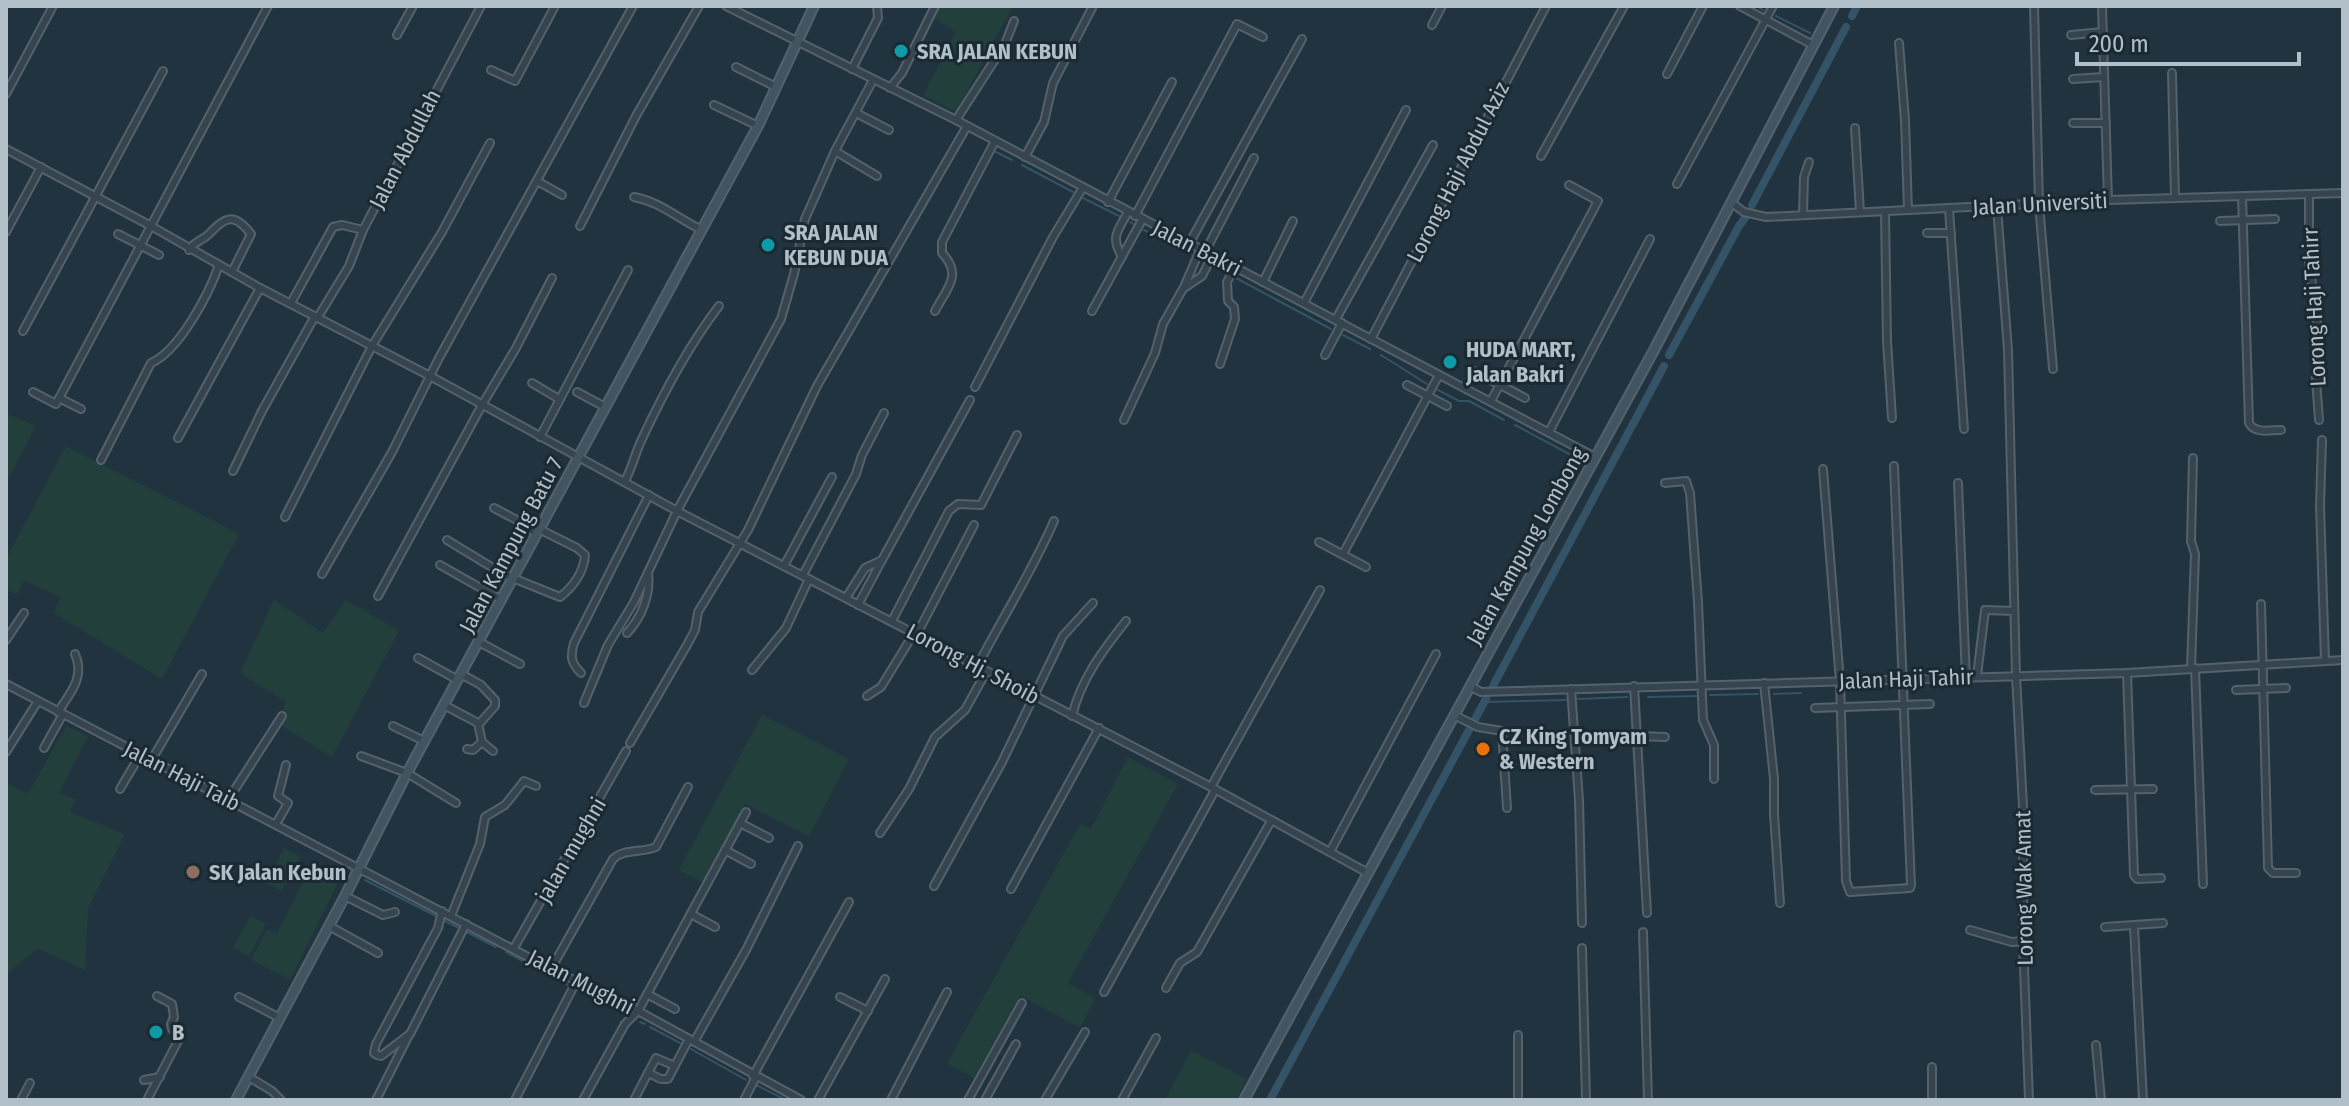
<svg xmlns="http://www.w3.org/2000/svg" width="2349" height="1106" font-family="'Fira Sans Condensed',sans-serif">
<rect width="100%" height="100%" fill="#21333e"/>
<g fill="#233f3c">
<path d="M940,6h73l-57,106 -33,-17 33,-63 -22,-14z"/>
<path d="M6,413l30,13 -30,57z"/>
<path d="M66,446l173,88 -77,145 -108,-66 6,-16 -36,-17 -7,15 -11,-6v-30z"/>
<path d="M274,600l49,33 23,-33 53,31 -67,126 -50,-31 6,-11 -6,-4 4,-9 -46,-29z"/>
<path d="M762,715l87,44 -40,77 -64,-32 -42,79 -24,-13z"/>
<path d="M66,726l22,10 -29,57 17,6 -6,13 55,22 -37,74 -3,62 -48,-22 -31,27v-192l22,11z"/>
<path d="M1128,757l50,27 -110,199 27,16 -15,29 -60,-33 -46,83 -27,-15 133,-239 11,5z"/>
<path d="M284,848l17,9 -20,34 -15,-8z"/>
<path d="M313,862l28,14 -51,104 -39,-20 16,-31 10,5z"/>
<path d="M250,916l16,8 -17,32 -16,-8z"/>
<path d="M1191,1051l56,28 -11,21h-71z"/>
</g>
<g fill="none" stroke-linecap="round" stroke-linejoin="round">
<g stroke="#345366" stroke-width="2">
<path d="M1756,6l7,4"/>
<path d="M1776,16l34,17"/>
<path d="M996,152l16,8"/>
<path d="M1022,165l51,27"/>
<path d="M1083,198l36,18"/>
<path d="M1130,222l3,2"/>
<path d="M1144,230l47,24"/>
<path d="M1202,260l1,1"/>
<path d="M1214,266l11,6"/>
<path d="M1236,278l95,51"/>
<path d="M1343,335l27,14"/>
<path d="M1381,355l46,29"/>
<path d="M1438,390l21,11h10l35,19"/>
<path d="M1515,425l71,38"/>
<path d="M1774,694l27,-1"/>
<path d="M1710,695l48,-1"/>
<path d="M1648,697l50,-1"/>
<path d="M1578,699l49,-2"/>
<path d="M1484,702l82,-2"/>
<path d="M365,880l73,37"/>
<path d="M443,920l53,27"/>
<path d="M506,952l64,34"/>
<path d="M576,989l52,26"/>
<path d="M640,1022l5,2"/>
<path d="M650,1027l32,17"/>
<path d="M691,1049l55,31"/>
<path d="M756,1085l30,15"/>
</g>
<g stroke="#345366" stroke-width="8">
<path d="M1852,16l5,-10"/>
<path d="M1752,205l94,-178"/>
<path d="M1669,355l70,-129 6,-8"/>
<path d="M1493,686l171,-320"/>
<path d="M1475,719l11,-20"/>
<path d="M1270,1100l199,-370"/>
</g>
<defs>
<g id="street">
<path d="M726,6l230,114 639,337"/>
<path d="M1740,6l73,39"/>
<path d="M2034,6l5,198 14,165"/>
<path d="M2102,6l6,194"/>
<path d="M1432,25l10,-19"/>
<path d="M397,35l16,-29"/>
<path d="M2071,35l32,-3"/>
<path d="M1899,43l6,77 3,90"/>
<path d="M736,67l40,20"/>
<path d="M852,69l26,-51 -1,-12"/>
<path d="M491,70l24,11 40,-75"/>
<path d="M2172,73l3,125"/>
<path d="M1667,74l36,-68"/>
<path d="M2073,79l31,-2"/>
<path d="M890,88l12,-15 33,-67"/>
<path d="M6,94l47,-88"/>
<path d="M714,105l44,21"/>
<path d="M856,113l33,17"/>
<path d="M956,120l49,-76 9,-23"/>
<path d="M2073,123h33"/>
<path d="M1855,128l5,84"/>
<path d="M6,149l145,77 109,62 170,88 247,135 534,276 157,86"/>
<path d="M835,151l42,25"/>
<path d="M1541,156l83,-150"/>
<path d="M1025,157l19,-35 9,-39 40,-77"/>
<path d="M537,181l25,14"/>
<path d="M1677,184l96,-178"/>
<path d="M2309,194v71l8,48 -1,67 3,40"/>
<path d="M2242,196l7,227c6,11 21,7 32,7"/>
<path d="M634,197c27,5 44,22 68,33"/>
<path d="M1108,202l64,-120"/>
<path d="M1732,203l12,9 22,5 342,-17 235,-7"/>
<path d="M1997,207l11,143 8,326 7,130v135l6,159"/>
<path d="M1949,209l15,220"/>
<path d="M1885,212l2,129 5,77"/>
<path d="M1803,215l1,-38 5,-15"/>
<path d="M1135,216l102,-192 26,13"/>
<path d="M2220,221l55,-2"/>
<path d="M580,226l56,-110 63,-110"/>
<path d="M6,232l35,-65"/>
<path d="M1927,233h24"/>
<path d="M118,234l41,21"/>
<path d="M1189,244l113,-205"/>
<path d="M189,250c7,-10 13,-9 20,-16 16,-17 25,-22 42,0l-19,38"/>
<path d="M1205,252l49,-94"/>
<path d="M1122,257c-12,-21 -4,-26 6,-45"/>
<path d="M1263,282l30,-61"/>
<path d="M1184,288l18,-12 10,-20"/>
<path d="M291,303l42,-76 9,-2 21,5 118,-224"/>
<path d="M1304,303l102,-193"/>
<path d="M935,311c12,-23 28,-36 7,-58v-11l53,-101"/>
<path d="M1092,311l50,-91"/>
<path d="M318,317l31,-51 14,-36"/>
<path d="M1336,319l97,-174"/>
<path d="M23,331l140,-260"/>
<path d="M1371,339l175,-333"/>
<path d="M1325,355l17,-32"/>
<path d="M1220,364l15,-45 -1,-12 -6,-6 -1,-19 8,-15"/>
<path d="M1474,371l51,27"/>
<path d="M532,383l27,16"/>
<path d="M1407,385l40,21"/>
<path d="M975,387l78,-150 29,-48"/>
<path d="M33,392l23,12 212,-398"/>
<path d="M577,392l28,15"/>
<path d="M59,398l22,11"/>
<path d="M1491,401l107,-200 -29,-16"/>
<path d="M1124,420l31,-67 8,-29 21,-37 16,-37"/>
<path d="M1549,432l101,-193"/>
<path d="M540,437l88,-167"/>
<path d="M178,438l82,-150"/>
<path d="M2322,440l-2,66 5,155"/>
<path d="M101,460l50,-97c28,-12 58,-69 68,-98"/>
<path d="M1823,469l17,213 6,199 4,11 60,-4 1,-3 -17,-419"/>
<path d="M233,471l29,-60 53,-95"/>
<path d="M625,481c7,-13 10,-27 16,-40 21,-45 48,-96 78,-135"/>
<path d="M1665,483l21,-2 4,12 8,109 5,118 11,25v34"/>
<path d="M1958,483l8,195"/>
<path d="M494,508l34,18 8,9"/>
<path d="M285,517l87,-171 70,-114 48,-89"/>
<path d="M447,540l56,34 57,23c13,-10 24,-25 25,-42l-8,-7 -38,-19"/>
<path d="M1319,542l47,25"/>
<path d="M1343,554l96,-179"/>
<path d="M440,565l62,35"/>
<path d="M784,566l48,-89"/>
<path d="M322,574l70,-122 47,-94 194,-352"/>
<path d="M803,575l53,-101 6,-19 22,-42"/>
<path d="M378,596l104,-191 34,-57 36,-70"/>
<path d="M846,598l19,-30 17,-8 88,-160"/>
<path d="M2261,604l7,264 5,5h23"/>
<path d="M858,605l24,-45"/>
<path d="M892,621l57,-110 9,-7 23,1 36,-70"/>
<path d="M627,633c15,-16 24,-39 21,-61"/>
<path d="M917,634l57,-109"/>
<path d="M6,640l18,-27"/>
<path d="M479,642l41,22"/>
<path d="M418,658l40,22"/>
<path d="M977,667c25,-49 55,-95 77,-146"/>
<path d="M2191,668l4,-114 -4,-13 2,-83"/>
<path d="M2195,668l8,216"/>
<path d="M752,670l34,-42 23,-49"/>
<path d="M581,673c-10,-10 -11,-16 -7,-30l75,-148"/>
<path d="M2127,673l7,202 3,4 24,-1"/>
<path d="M461,674l20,11 14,15v6l-16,18"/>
<path d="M1977,676l8,-66 29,1"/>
<path d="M1764,683l10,96v35l6,89"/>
<path d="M6,684l545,285 87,42 163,89"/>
<path d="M1470,686l11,6 646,-19 216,-13"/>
<path d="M1634,686l13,227"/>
<path d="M1571,689l8,111 3,123"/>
<path d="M2236,690l50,-2"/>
<path d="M867,696l14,-9 33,-54"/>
<path d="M584,703l24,-58 26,-43 43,-91 104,-192 13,-45 11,-55 30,-68 38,-71"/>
<path d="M444,705l34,18 4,19 11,9"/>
<path d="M1815,708l115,-4"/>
<path d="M58,712c13,-20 27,-35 17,-58"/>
<path d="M1454,715l24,12 24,4 5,77"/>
<path d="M1072,716c9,-37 31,-66 54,-95"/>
<path d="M393,726l31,15"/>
<path d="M1639,736l26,1"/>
<path d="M630,743l57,-98 8,-15 3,-18 50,-82 69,-144 150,-260"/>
<path d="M44,748l19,-34"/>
<path d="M467,749l6,1 9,-8"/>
<path d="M6,752l32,-51"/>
<path d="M361,756l46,17 49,30"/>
<path d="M151,761l51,-87"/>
<path d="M1211,787l109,-197"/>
<path d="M120,789l20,-34"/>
<path d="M2095,790l58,-1"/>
<path d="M228,800l54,-84"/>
<path d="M740,823l29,15"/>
<path d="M276,824l12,-21 -10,-7 8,-31"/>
<path d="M880,833l29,-44 26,-52 30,-27 21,-38"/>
<path d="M725,850l26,14"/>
<path d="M1330,852l106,-198"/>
<path d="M934,886l68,-124 61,-126 30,-33"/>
<path d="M1011,889l88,-161"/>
<path d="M345,896l38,19 12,-3"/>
<path d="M442,911l-4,17 -62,116 -2,9 3,2 4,1 29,-22 56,-110"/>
<path d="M691,914l24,13"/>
<path d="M451,916l29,-72 5,-27 20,-12 19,-24 12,5"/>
<path d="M329,926l49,27"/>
<path d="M2134,926l9,174"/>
<path d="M2105,927l58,-4"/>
<path d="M1970,930l42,12 11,-1"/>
<path d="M1643,932l5,168"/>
<path d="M514,948l112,-197"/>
<path d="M1582,948l4,152"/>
<path d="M551,969l62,-110c12,-11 29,-6 43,-12l32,-60"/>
<path d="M1166,988l14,-25 17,-11 74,-131"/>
<path d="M1104,992l111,-202"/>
<path d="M647,994l28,15"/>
<path d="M239,997l41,21"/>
<path d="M840,997l28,14"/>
<path d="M1518,1035v65"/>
<path d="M694,1042l52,-92 52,-104"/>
<path d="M2096,1045l5,55"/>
<path d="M675,1066l-19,-8 -8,15 13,6h7l2,-4 19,-36"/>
<path d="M753,1076l96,-174"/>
<path d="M249,1077l23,14 9,9"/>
<path d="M144,1080l16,-3"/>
<path d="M21,1100l9,-17"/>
<path d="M147,1100l31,-59v-8l-6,-4 -1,-5 3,-7 -2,-13 -15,-8"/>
<path d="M376,1100l32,-63"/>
<path d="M515,1100l61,-118"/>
<path d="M583,1100l42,-76 13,-13 108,-199"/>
<path d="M634,1100l14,-27"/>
<path d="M744,1100l12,-23"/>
<path d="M818,1100l67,-121"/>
<path d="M891,1100l56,-108"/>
<path d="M968,1100l54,-97"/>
<path d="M985,1100l31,-56"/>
<path d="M1045,1100l40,-68"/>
<path d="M1122,1100l34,-62"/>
<path d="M1932,1100v-33"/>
</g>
<g id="secondary">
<path d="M236,1100l109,-204 62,-123 351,-647 56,-120"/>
<path d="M1244,1100l409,-748 181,-346"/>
</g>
</defs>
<use href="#street" stroke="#53626b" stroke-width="10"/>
<use href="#secondary" stroke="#53626b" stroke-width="12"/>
<use href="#street" stroke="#35444e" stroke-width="6"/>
<use href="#secondary" stroke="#435461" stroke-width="8"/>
</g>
<g fill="#0f9aa8" stroke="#1b2932" stroke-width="3">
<circle cx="901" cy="51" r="8"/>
<circle cx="768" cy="245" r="8"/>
<circle cx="1450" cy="362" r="8"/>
<circle cx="156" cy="1032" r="8"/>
</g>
<circle fill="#e8710a" stroke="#1b2932" stroke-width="3" cx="1483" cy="749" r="8"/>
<circle fill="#8d6e63" stroke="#1b2932" stroke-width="3" cx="193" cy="872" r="8"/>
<g text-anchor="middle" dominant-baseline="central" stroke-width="6" stroke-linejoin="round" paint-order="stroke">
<g font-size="22" font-weight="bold" fill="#b1bfc9" stroke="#1b2932" text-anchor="start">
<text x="917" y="51">SRA JALAN KEBUN</text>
<text x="784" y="232">SRA JALAN<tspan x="784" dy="25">KEBUN DUA</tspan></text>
<text x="1466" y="349">HUDA MART,<tspan x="1466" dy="25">Jalan Bakri</tspan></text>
<text x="1499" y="736">CZ King Tomyam<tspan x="1499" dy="25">&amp; Western</tspan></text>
<text x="209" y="872">SK Jalan Kebun</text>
<text x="172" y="1032">B</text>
</g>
<g font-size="22" fill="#b1bfc9" stroke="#1b2932">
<text transform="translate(405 149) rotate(-63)">Jalan Abdullah</text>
<text transform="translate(1458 172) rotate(-63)">Lorong Haji Abdul Aziz</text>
<text transform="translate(2040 204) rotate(-3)">Jalan Universiti</text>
<text transform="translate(1197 248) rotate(27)">Jalan Bakri</text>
<text transform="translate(2314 307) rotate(-93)">Lorong Haji Tahirr</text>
<text transform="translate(511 545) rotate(-62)">Jalan Kampung Batu 7</text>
<text transform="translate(1526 546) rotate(-61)">Jalan Kampung Lombong</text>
<text transform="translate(973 664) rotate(28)">Lorong Hj. Shoib</text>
<text transform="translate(1906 679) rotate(-2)">Jalan Haji Tahir</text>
<text transform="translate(182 776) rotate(27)">Jalan Haji Taib</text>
<text transform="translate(571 850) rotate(-60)">jalan mughni</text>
<text transform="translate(2024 888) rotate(-91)">Lorong Wak Amat</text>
<text transform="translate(581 982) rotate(27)">Jalan Mughni</text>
</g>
</g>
<rect width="2349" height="1106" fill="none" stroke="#b1bfc9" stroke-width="16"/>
<path d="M2077 52v12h222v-12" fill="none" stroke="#b1bfc9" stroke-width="4"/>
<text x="2089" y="52" font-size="24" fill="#b1bfc9" stroke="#1b2932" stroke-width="6" paint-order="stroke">200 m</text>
</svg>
